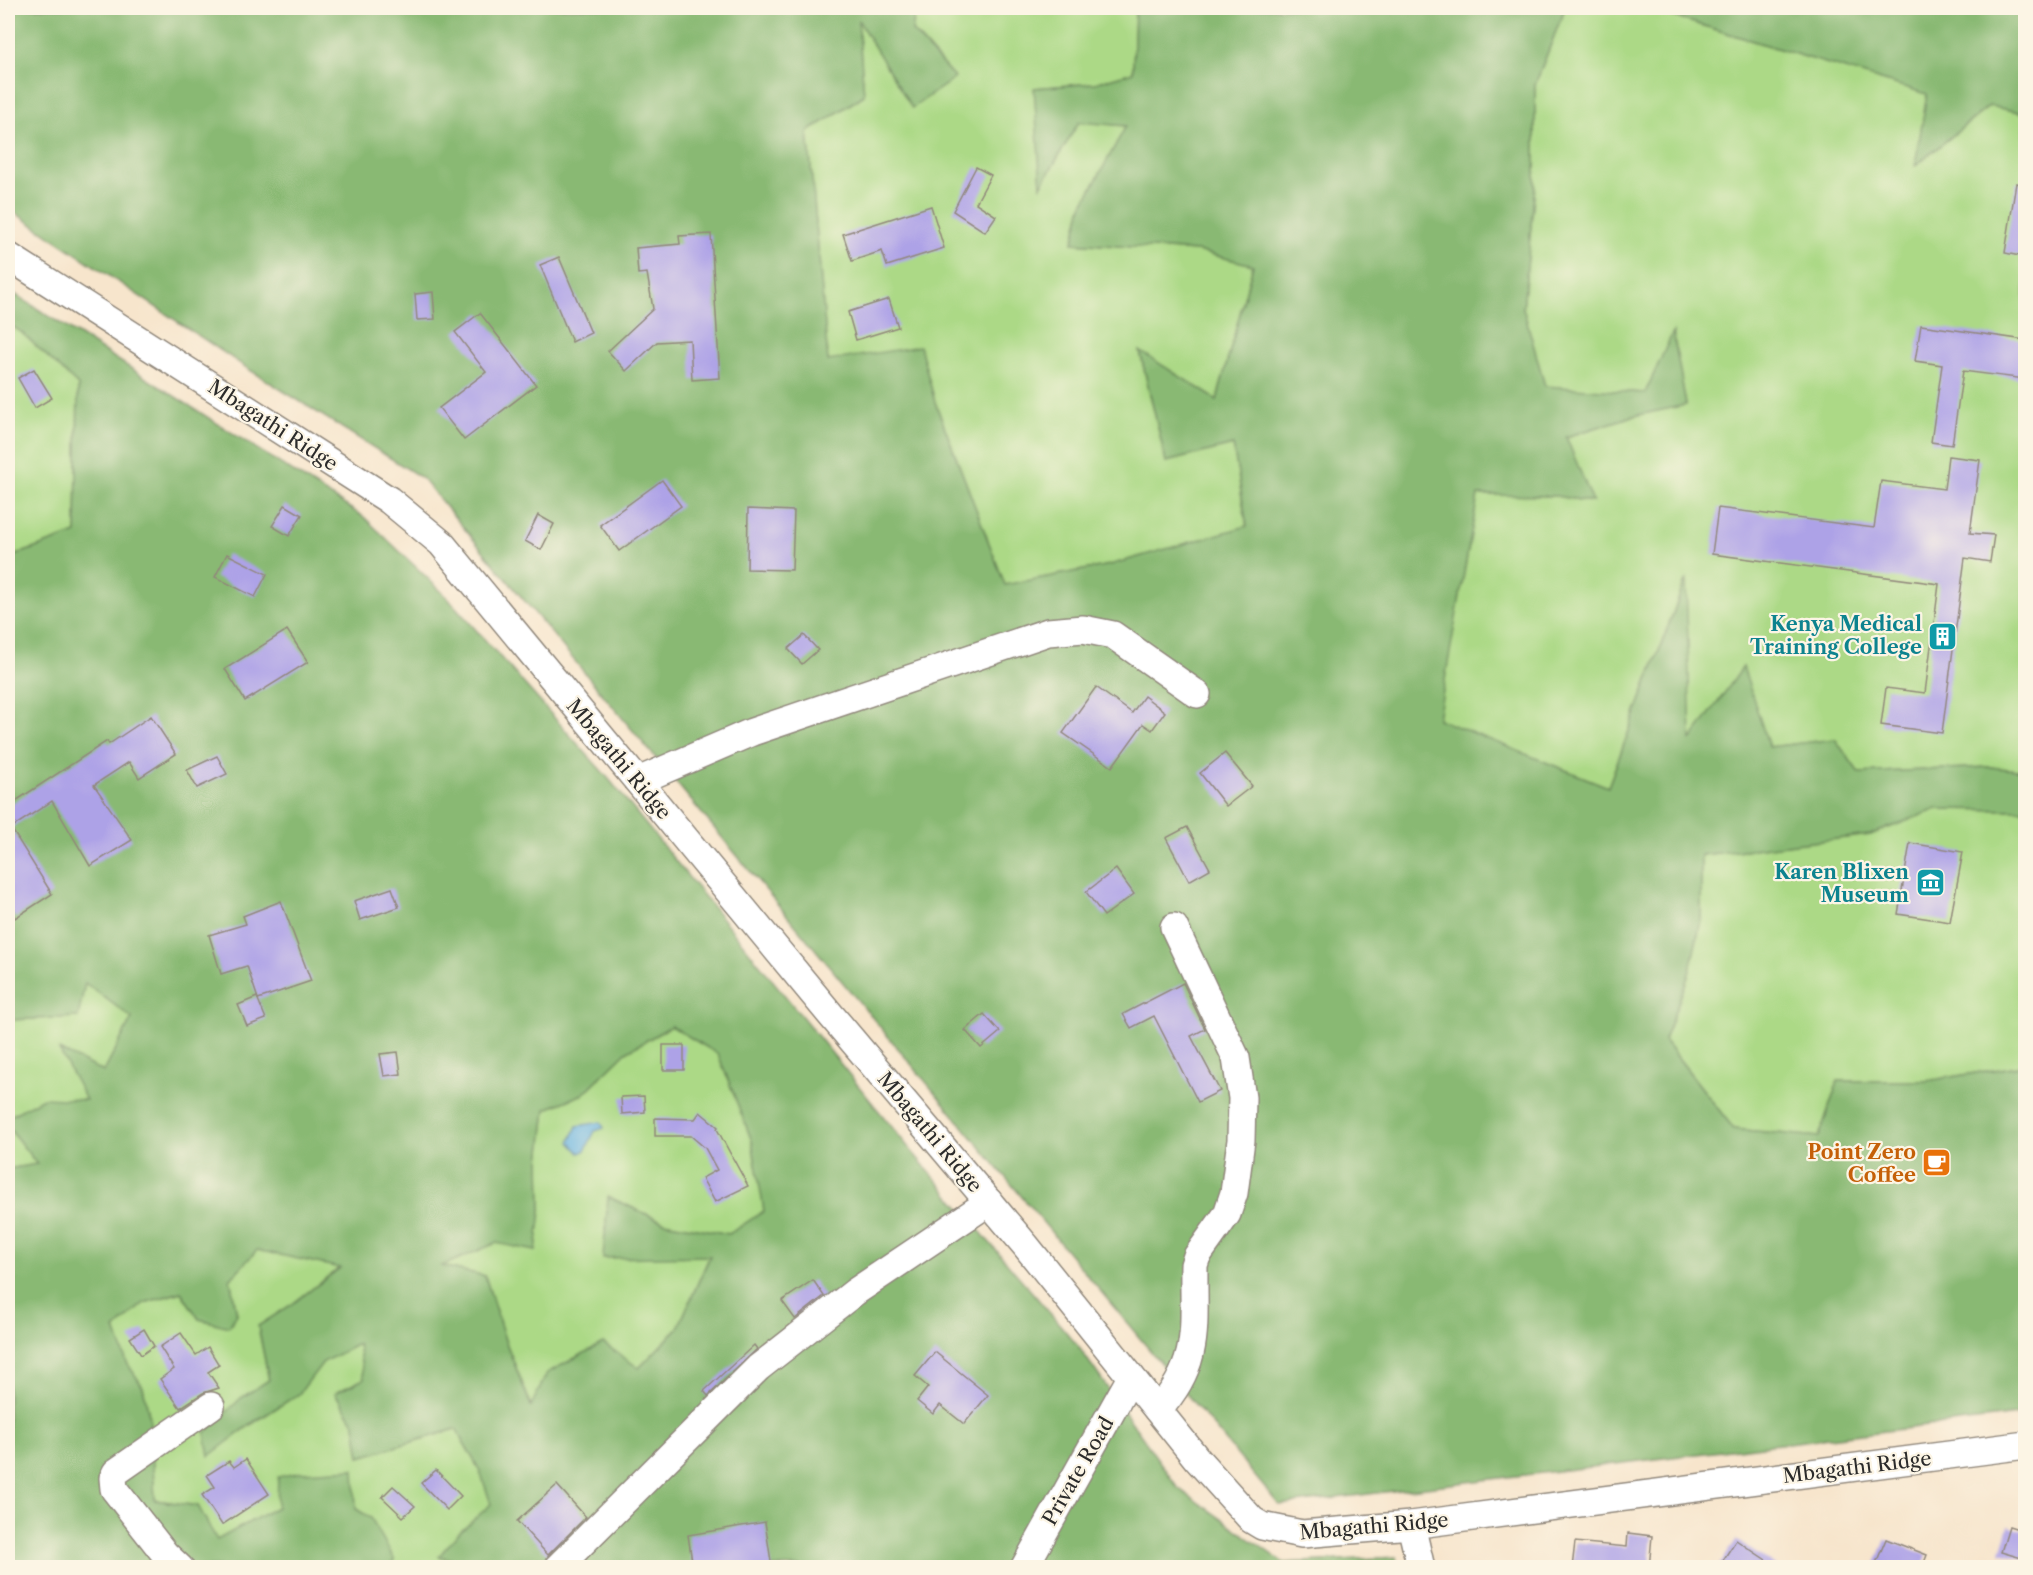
<svg xmlns="http://www.w3.org/2000/svg" width="2033" height="1575" font-family="'Libre Caslon Text',serif">
<rect width="100%" height="100%" fill="#fcf5e5"/>
<filter id="ink" filterUnits="userSpaceOnUse"><feTurbulence type="fractalNoise" baseFrequency=".0167" numOctaves="2"/><feDisplacementMap in="SourceGraphic" scale="12" xChannelSelector="R" yChannelSelector="G"/><feConvolveMatrix kernelMatrix="1 2 1 2 8 2 1 2 1" color-interpolation-filters="sRGB"/></filter>
<filter id="wash" filterUnits="userSpaceOnUse"><feTurbulence type="fractalNoise" baseFrequency=".008" numOctaves="4" result="noise"/><feDisplacementMap in="SourceGraphic" scale="24" xChannelSelector="R" yChannelSelector="G"/><feGaussianBlur stdDeviation="1.35" result="paint"/><feColorMatrix in="noise" values="0 0 0 0 0 0 0 0 0 0 0 0 0 0 0 0 0 1.4 0 .05"/><feComposite in="paint" operator="in"/></filter>
<g filter="url(#wash)">
<rect width="100%" height="100%" fill="#f7e5cc"/>
<g fill="#acd986" stroke="#6c8258" stroke-width="1.5">
<path d="M916,8h219l-2,64 -38,11 -60,5 6,97 38,-64 47,5 -44,80 -9,37 124,8 56,14 -36,135 -77,-48 26,110 67,-17 14,82 -137,38 -105,20 -70,-183 -15,-55 -92,15 -20,-230 56,-37 -7,-77 98,60 -43,-48z"/>
<path d="M1565,8h80l283,86 -12,71 74,-59 35,7v658l-35,-4 -131,6 -24,-34 -66,8 -79,-6 -5,-160 -77,206 -171,-68 41,-225 78,2 36,6 -26,-65 67,-21 53,-11 -13,-71 -28,59 -100,-6 -22,-79 12,-123v-100z"/>
<path d="M8,324l12,7 58,54 -2,148 -68,25z"/>
<path d="M1937,809l88,1 1,174 -5,10 4,32v39l-99,16h-88l-19,56 -85,-8 -70,-89 25,-66 12,-54v-65l169,-20z"/>
<path d="M85,983l47,35 -28,54 -44,-21 27,49 -44,-1 -35,18v-97l69,-3z"/>
<path d="M672,1026l46,28 34,87 13,70 -36,23 -65,-12 -55,-25 101,58 -32,73 -39,40 -107,39 -27,-67 -20,-64 -45,-10 56,-23 45,-32 -1,-51 6,-51 37,-15 43,-42z"/>
<path d="M8,1127l29,37 -29,5z"/>
<path d="M257,1250l83,17 -49,38 -33,21 11,54 -28,18 -32,57 43,-31 46,-30 25,-32 35,-19 6,36 -29,14 20,31 5,33 96,-28 24,42 12,33 -35,31 -18,21 37,11h-86l4,-7 -23,-42 -15,-9 -3,-40 -76,38 -60,34 -19,-35 -43,-6 -5,-80 -7,-33 -16,-24 -12,-34 29,-26 37,-11 18,27 38,-5 -7,-35z"/>
</g>
<g fill="#89b973" stroke="#5a724f" stroke-width="1.5" fill-rule="evenodd">
<path d="M8,8h908l-4,23 43,47 -43,30 -54,-88 6,75 -56,37 20,229 92,-15 15,56 70,183 105,-20 137,-39 -14,-81 -67,17 -26,-111 77,49 36,-135 -56,-14 -124,-8 9,-37 44,-80 -47,-4 -38,64 -7,-98 61,-5 38,-11 2,-64h430l-30,77v100l-12,123 22,78 100,7 28,-61 13,73 -53,11 -67,21 27,65 -37,-6 -78,-1 -40,224 170,68 78,-208 5,161 52,-73 26,80 66,-8 24,34 131,-6 35,4v39l-88,-1 -67,26 -169,20v65l-12,54 -25,66 70,89 85,8 19,-56h88l99,-16v349l-746,91 -857,-1027 -172,-108 -242,-162z"/>
<path d="M1645,8h380v105l-36,-7 -74,60 12,-72z"/>
<path d="M8,290l356,227 81,78 163,183 301,370 169,198 100,142 106,75 113,-6 2,10h-923l-37,-11 18,-21 34,-31 -11,-33 -24,-42 -96,28 -5,-33 -20,-31 29,-14 -6,-35 -35,18 -24,32 -47,29 -43,33 -4,-23 36,-35 28,-18 -11,-54 33,-21 49,-37 -83,-18 -27,29 7,35 -8,13 -30,-8 -18,-27 -37,11 -29,26 12,34 16,24 7,33 5,80 43,6 19,34 60,-33 1,-30 23,-5 53,-3 2,40 15,9 24,42 -5,7h-382v-398l29,-5 -29,-37v-10l35,-19 43,2 -27,-50 45,22 28,-54 -47,-35 -7,34 -70,3v-462l68,-25 2,-148 -58,-54 -12,-7zM671,1026l47,28 34,87 12,70 -35,23 -65,-12 -56,-25 -5,61 107,-2 -32,72 -39,40 -36,-25 -56,30 -16,33 -26,-66 -20,-64 -43,-10 54,-23 40,8 5,-40 -1,-51 6,-51 37,-15 43,-42z"/>
</g>
<path fill="#68b4e1" stroke="#4a7086" stroke-width="1.5" d="M601,1122l3,6 -9,3 -10,20 -5,2 -10,-11 7,-16z"/>
<g id="blocks">
<g fill="#ada2e7">
<path d="M976,167l15,8 -15,28 20,13 -11,16 -32,-21z"/>
<path d="M2016,183l9,1v73l-20,-4z"/>
<path d="M931,206l13,42 -57,18 -5,-15 -30,10 -9,-27z"/>
<path d="M711,234l9,144 -28,2 -2,-40 -33,2 -31,29 -18,-20 45,-42 -6,-36 -9,1 -2,-26 44,-4 -1,-8z"/>
<path d="M559,257l32,76 -19,9 -32,-77z"/>
<path d="M433,292l2,27 -18,1 -2,-26z"/>
<path d="M889,299l9,28 -42,13 -8,-28z"/>
<path d="M480,313l56,72 -72,55 -25,-32 47,-36 -31,-40z"/>
<path d="M1921,325l104,15v39l-62,-8 -11,74 -21,-3 11,-77 -27,-4z"/>
<path d="M34,369l18,29 -17,10 -17,-30z"/>
<path d="M1948,456l32,4 -10,73 24,2 -4,27 -25,-4 -23,175 -61,-8 5,-37 39,5 14,-109 -227,-30 6,-46 156,20 7,-47 63,8z"/>
<path d="M662,480l19,26 -62,45 -19,-26z"/>
<path d="M285,505l17,10 -13,21 -17,-10z"/>
<path d="M748,509l46,2 -2,59 -45,-1z"/>
<path d="M538,515l16,9 -13,26 -16,-9z"/>
<path d="M227,554l40,20 -12,23 -40,-20z"/>
<path d="M287,630l21,32 -63,39 -20,-32z"/>
<path d="M804,635l14,15 -16,14 -14,-15z"/>
<path d="M1096,687l36,26 12,-17 21,16 -13,18 -9,-6 -31,43 -49,-34z"/>
<path d="M151,716l25,38 -37,24 -10,-16 -35,23 38,55 -42,26 -38,-65 -41,27 41,66 -37,24 -7,-12v-100l99,-65 2,3z"/>
<path d="M1225,753l27,33 -26,20 -26,-33z"/>
<path d="M217,756l10,18 -30,14 -10,-18z"/>
<path d="M1187,827l23,42 -21,12 -23,-43z"/>
<path d="M1910,843l53,9 -13,70 -52,-8z"/>
<path d="M1116,869l18,25 -30,22 -18,-24z"/>
<path d="M392,888l7,19 -39,13 -6,-19z"/>
<path d="M281,901l30,80 -53,18 -11,-33 -26,8 -12,-39 37,-11 -3,-8z"/>
<path d="M1183,983l22,46 -14,7 29,55 -22,11 -44,-86 -23,12 -8,-14z"/>
<path d="M257,997l9,22 -19,7 -9,-21z"/>
<path d="M984,1014l16,18 -19,16 -16,-18z"/>
<rect x="663" y="1045" width="21" height="25"/>
<path d="M398,1052l3,22 -17,2 -4,-22z"/>
<path d="M644,1096l1,16 -23,2 -1,-17z"/>
<path d="M700,1112l18,15 -1,2 31,57 -33,16 -13,-24 15,-8 -12,-22 -14,-12h-36v-18l40,1z"/>
<path d="M813,1280l11,16 -29,23 -13,-18z"/>
<path d="M144,1329l10,17 -13,9 -11,-17z"/>
<path d="M181,1333l15,22 12,-8 11,18 -11,7 11,16 -16,5 -23,15 -20,-29 14,-10 -14,-22z"/>
<path d="M754,1345l3,4 -49,47 -4,-5z"/>
<path d="M935,1352l53,43 -24,29 -24,-19 -7,9 -16,-13 11,-14 -13,-11z"/>
<path d="M246,1459l23,35 -47,31 -20,-30 13,-8 -8,-12 22,-14 5,6z"/>
<path d="M436,1470l25,26 -14,14 -26,-27z"/>
<path d="M557,1485l29,32 -38,38 -31,-34z"/>
<path d="M393,1486l22,20 -12,11 -21,-20z"/>
<path d="M765,1522l7,46h-79l-5,-33z"/>
<path d="M2009,1526l16,5v28l-24,-7z"/>
<path d="M1628,1533l24,3 -3,32h-77l3,-26 52,5z"/>
<path d="M1886,1539l41,16 -5,13h-48z"/>
<path d="M1736,1540l42,28h-60z"/>
</g>
</g>
</g>
<g filter="url(#ink)">
<use href="#blocks" fill-opacity="0" stroke="#91887c" stroke-width="1.5"/>
<g fill="none" stroke-linecap="round" stroke-linejoin="round">
<defs>
<g id="minor">
<path d="M8,256l381,244 52,43 389,471 196,232 171,213 55,61 10,6 40,8 109,-9 615,-80"/>
<path d="M638,781l114,-49 296,-100 35,-3 30,6 84,59"/>
<path d="M1158,1410c44,-48 35,-84 36,-145l3,-9 30,-42 7,-21 7,-53 1,-42 -6,-40 -62,-131"/>
<path d="M1411,1525l10,43"/>
<path d="M180,1568l-15,-14 -51,-65 -1,-11 3,-6 95,-66"/>
<path d="M557,1568l201,-200 97,-76 134,-90"/>
<path d="M1024,1568l107,-191"/>
</g>
</defs>
<use href="#minor" stroke="#91887c" stroke-width="30"/>
<use href="#minor" stroke="#fff" stroke-width="27"/>
</g>
</g>
<defs>
<symbol id="building-square" viewBox="-11 -11 22 22"><rect x="-9" y="-9" width="18" height="18" rx="4" fill="#0f9aa8" stroke="#fcf5e5"/><path d="M-4-6H4V6H1V3H-1V6H-4ZM-2.5-4.3h1.7v1.8h-1.7ZM.8-4.3h1.7v1.8H.8ZM-2.5-1h1.7V.8h-1.7ZM.8-1h1.7V.8H.8Z" fill="#fff"/></symbol>
<symbol id="museum-square" viewBox="-11 -11 22 22"><rect x="-9" y="-9" width="18" height="18" rx="4" fill="#0f9aa8" stroke="#fcf5e5"/><path d="M0-6L6-3V-2H-6V-3ZM-5-1h2V3h-2ZM-1-1h2V3h-2ZM3-1h2V3H3ZM-6 4H6V6H-6Z" fill="#fff"/></symbol>
<symbol id="cafe-square" viewBox="-11 -11 22 22"><rect x="-9" y="-9" width="18" height="18" rx="4" fill="#e8710a" stroke="#fcf5e5"/><path d="M-5.5-4.5H6V0H3Q3 3.5 0 3.5H-2.5Q-5.5 3.5-5.5 0ZM3-3.2v2h1.7v-2ZM-6 4.5H4V6H-6Z" fill="#fff"/></symbol>
</defs>
<g fill-rule="evenodd">
<use href="#building-square" x="1926" y="620" width="33" height="33"/>
<use href="#museum-square" x="1914" y="866" width="33" height="33"/>
<use href="#cafe-square" x="1920" y="1146" width="33" height="33"/>
</g>
<g text-anchor="middle" dominant-baseline="central" stroke-width="4.5" stroke-linejoin="round" paint-order="stroke">
<g font-size="20" fill="#2b2b2b" stroke="#fcf5e5">
<text transform="translate(273 425) rotate(33)">Mbagathi Ridge</text>
<text transform="translate(619 759) rotate(50)">Mbagathi Ridge</text>
<text transform="translate(930 1132) rotate(50)">Mbagathi Ridge</text>
<text transform="translate(1857 1467) rotate(-7)">Mbagathi Ridge</text>
<text transform="translate(1078 1471) rotate(-60)">Private Road</text>
<text transform="translate(1374 1526) rotate(-5)">Mbagathi Ridge</text>
</g>
<g font-size="20" font-weight="bold" fill="#0d838f" stroke="#fcf5e5" text-anchor="end">
<text x="1922" y="624">Kenya Medical<tspan x="1922" dy="23">Training College</tspan></text>
<text x="1909" y="872">Karen Blixen<tspan x="1909" dy="23">Museum</tspan></text>
</g>
<g font-size="20" font-weight="bold" fill="#c56008" stroke="#fcf5e5" text-anchor="end">
<text x="1916" y="1152">Point Zero<tspan x="1916" dy="23">Coffee</tspan></text>
</g>
</g>
<rect width="2033" height="1575" fill="none" stroke="#fcf5e5" stroke-width="30"/>
</svg>
